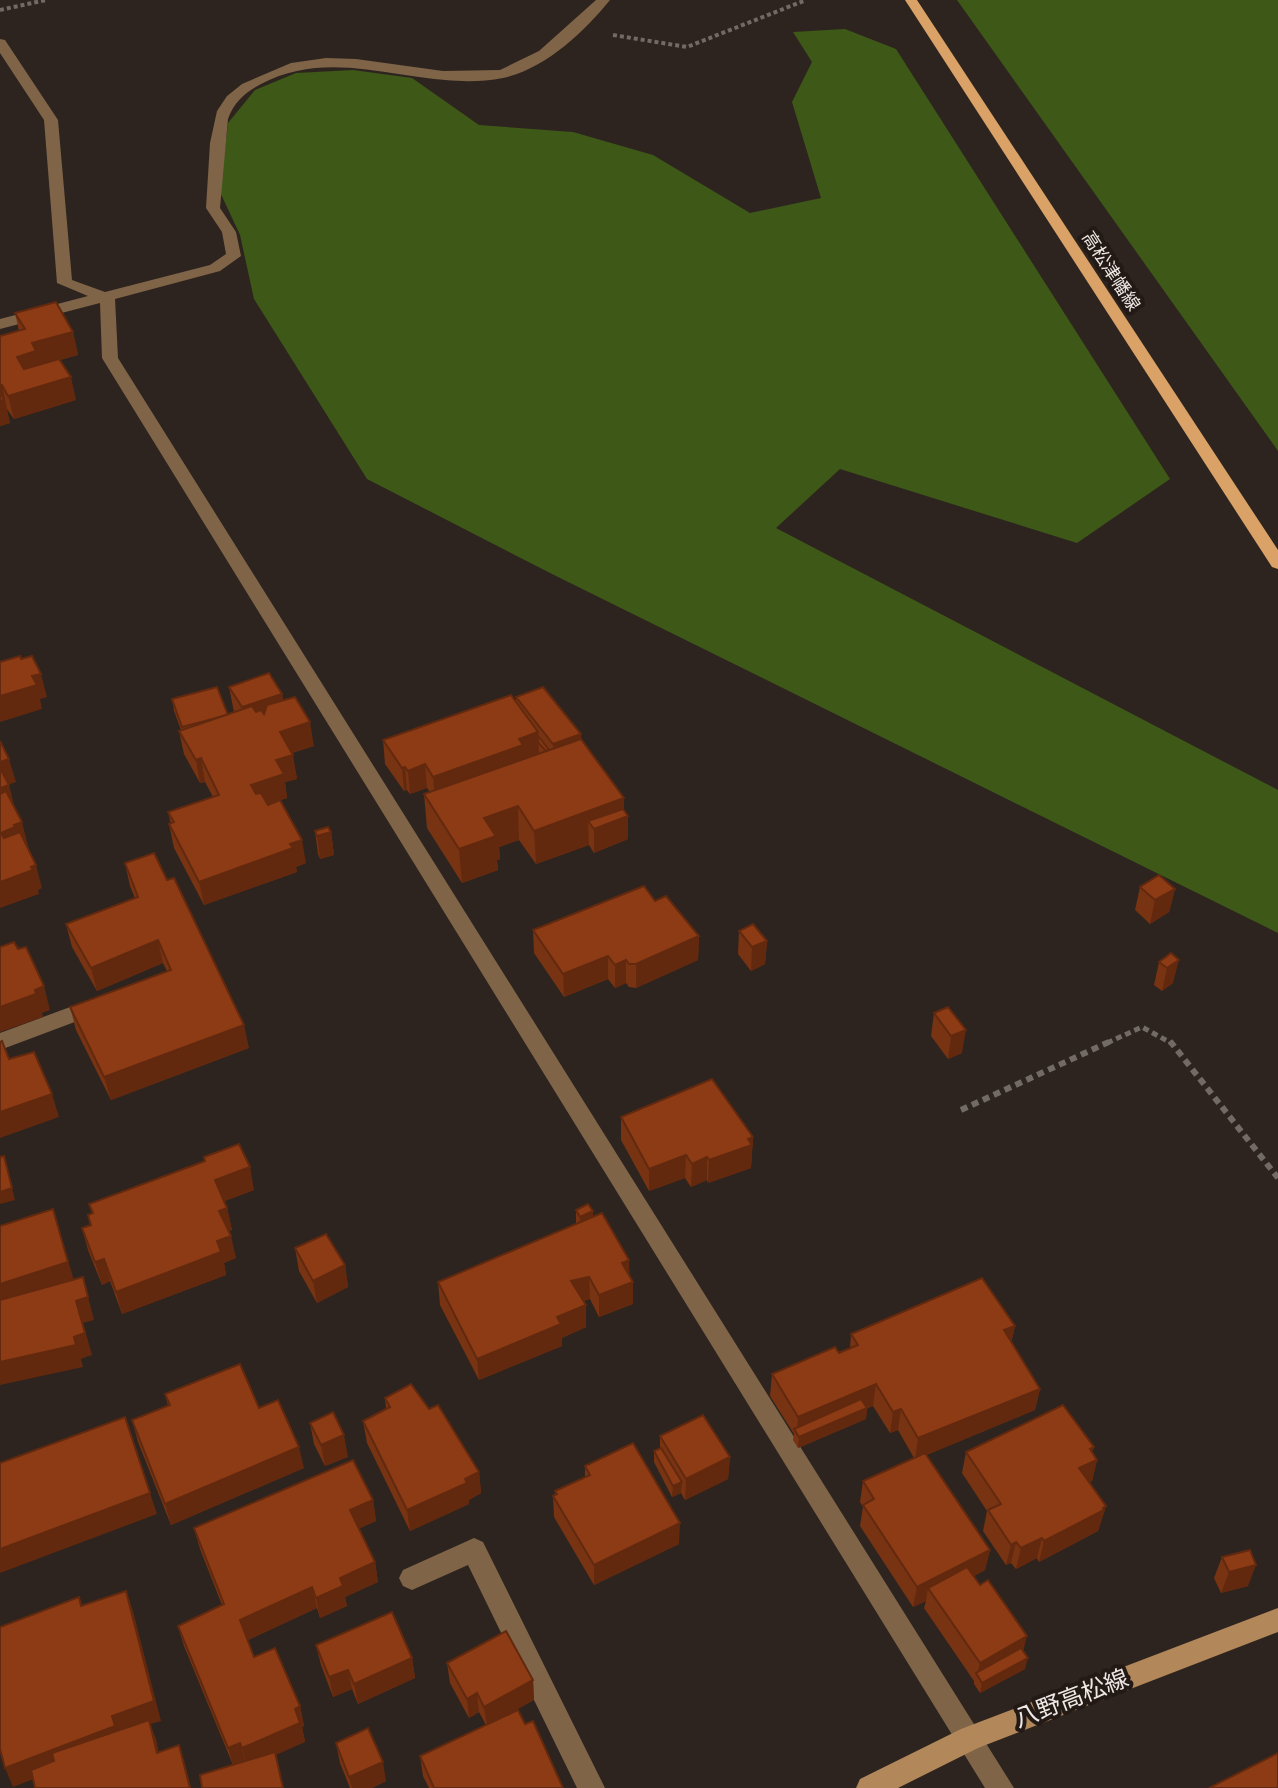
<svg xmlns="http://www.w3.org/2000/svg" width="1278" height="1788" font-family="Figtree,'Noto Sans JP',sans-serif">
<rect width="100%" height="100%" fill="#2d241f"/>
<g fill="#3e5818">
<path d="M957,0h321v451z"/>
<path d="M845,29l51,20 274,430 -93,64 -237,-74 -64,59 502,262v143l-724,-358 -187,-96 -113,-180 -14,-64 -20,-43 8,-69 27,-33 41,-17 57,-3 59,8 67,47 94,7 80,23 97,58 71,-15 -29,-96 20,-40 -19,-30z"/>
</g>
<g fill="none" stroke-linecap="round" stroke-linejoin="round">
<g stroke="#726a65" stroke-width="4" stroke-dasharray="4 3" stroke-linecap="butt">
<path d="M0,10l46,-10"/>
<path d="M613,35l74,12 119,-47"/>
</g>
<path stroke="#726a65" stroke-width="5" stroke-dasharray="6 4" stroke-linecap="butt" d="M1107,1043l35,-16 29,16"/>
<g stroke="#726a65" stroke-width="6" stroke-dasharray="7 5" stroke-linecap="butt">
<path d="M1170,1041l108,137"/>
<path d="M961,1110l150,-69"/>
</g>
<g fill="#7f6448" fill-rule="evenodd">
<path d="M596,0h14c-26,32 -65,69 -107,78 -82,16 -163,-36 -242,6 -15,8 -27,18 -33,35l-8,89 16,24 5,24 -21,15 -105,28 3,59 896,1430h-29l-883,-1430 -2,-55 -100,26v-10l88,-23 -31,-13 -13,-163 -44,-67v-14l5,1 53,80 14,160 33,12 105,-27 16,-11 -4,-22 -16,-24 4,-65 7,-32 10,-15 15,-12 49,-21 35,-5 30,1 87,12 57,-1 39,-19z"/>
<path d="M97,997l7,2 3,6 -3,6 -104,39v-17z"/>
<path d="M474,1538l9,4 122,246h-28l-109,-223 -56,25 -9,-4 -4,-8 4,-8z"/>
</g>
<path fill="#b28759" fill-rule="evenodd" d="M1278,1608v24l-300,116 -80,40h-42l4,-9 101,-50z"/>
<path fill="#daa266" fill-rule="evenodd" d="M905,0h12l361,550v19l-6,-2z"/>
</g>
<g fill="#783312">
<path d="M15,313l58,19 5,23 -18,5 16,40 -62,19 -8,-11 4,15 -10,3v-90l19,-5z"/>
<path d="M229,687l53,7 1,6 31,46 -22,7 5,26 -12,3 2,16 -19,6 38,59 -10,4 1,5 -93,33 -30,-57 -5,-24h2l-3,-12 45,-15 -8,-15 -5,1 -16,-29 -5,-23 2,-1 -7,-19 -2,-12 56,16 6,-3z"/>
<path d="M516,697l65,42 43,59v12l4,6v23l-34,14 -5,-8 -53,19 -17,-24 -20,7 1,12 -3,1 1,10 -36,13 -35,-55 -3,-34 6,-2 -3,-4 -17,6 -3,-4 -3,1 -19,-27 -2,-24 132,-39 1,-1z"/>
<path d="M315,831l16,1 3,23 -14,4 -2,-5z"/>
<path d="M125,863l124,185 -138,52 -35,-70 -6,-23 97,-36 -4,-8 -66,28 -25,-44 -6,-23 69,-26 -5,-12z"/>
<path d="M1140,887l35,2 -6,23 -19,12 -15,-14z"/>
<path d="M655,901l44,35 -1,24 -62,28 -7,-1 -3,-4 -11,5 -7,-9 -44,18 -30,-44 -1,-23z"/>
<path d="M739,931l28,10 -2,23 -14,7 -13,-17z"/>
<path d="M1171,953l2,30 -11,8 -8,-6 5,-23z"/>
<path d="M948,1007l14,46 -14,6 -17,-23 3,-23z"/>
<path d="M621,1117l132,20 -2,31 -43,15 -1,-3 -16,7 -6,-9 -36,13 -28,-51z"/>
<path d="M204,1157l50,33 -30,11 3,7 5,22 -3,1 7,27 -12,5 2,12 -104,39 -12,-33 -8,4 -14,-35 -6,-22 8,-3 -2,-10 4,-2 -3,-9 115,-43z"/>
<path d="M576,1210l17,1v6l40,65v22l-34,13 -9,-18 -7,2 3,4v22l-24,11v8l-83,34 -39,-75 -2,-23 138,-58z"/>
<path d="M295,1248l50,17 3,22 -31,16 -18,-32z"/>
<path d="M1015,1326l-4,17 29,46 -5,21 -109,45 64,95 -5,20 -11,6 49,75 2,18 -45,24 -6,-9v-3l-50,-73 2,-7 -13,6 -53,-81 3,-19 -3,-5 3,-21 51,-23 -16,-28 -8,3 -17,-27 -6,2 -1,11 -68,29 -5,-8 1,-6 -24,-38 2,-22 78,-26 1,-14z"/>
<path d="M165,1394l94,14 45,60 -133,57 -33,-83 -6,-22 36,-14z"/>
<path d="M385,1398l44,11 50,63 2,21 -12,7v4l-59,27 -43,-88 -4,-22 23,-12z"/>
<path d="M310,1423l38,34 -23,9 -11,-22z"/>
<path d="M660,1436l70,21 -2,22 -43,21 -4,-7 -9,4 -18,-35v-11l6,-3z"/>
<path d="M1094,1447l-2,5 5,8 -5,21 -3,1 17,24 -8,25 -59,31 -2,-4 -21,11 -5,-6 -5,2 -23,-34 4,-20 -25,-38 4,-21z"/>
<path d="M585,1466l94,78 -85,41 -40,-68 -1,-21 2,-1v-4l30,-14z"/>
<path d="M373,1500l3,21 -17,7 16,34 3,20 -33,15 2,9 -27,12 -3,-10 -69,32 6,17 46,49 4,20 -2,1 3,15 -72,23 -49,-119 -6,-20 44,-21 -22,-56 -6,-21z"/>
<path d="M1222,1557l26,29 -27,7 -7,-15z"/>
<path d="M316,1645l96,13 3,20 -57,26 -6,-15 -19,8 -12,-32z"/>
<path d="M447,1663l86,17 1,20 -35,19 26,5 38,64h-134l-6,-12 -3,-20 66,-31 -7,-13 -10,6 -19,-35z"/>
<path d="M336,1743l50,38 -14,7h-22l-10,-25z"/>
</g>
<g fill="#62290f">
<path d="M73,332l5,23 -39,10 -17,15 -5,-23 15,-14z"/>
<path d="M71,377l5,23 -62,19 -6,-23z"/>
<path d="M2,385l8,38 -10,3v-40z"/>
<path d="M41,674l6,23 -7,2 2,10 -42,13v-26l32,-20z"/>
<path d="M282,694l4,23 -40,14 -4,-24z"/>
<path d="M310,722l4,24 -30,9 -4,-23z"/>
<path d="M538,732l1,24 -104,44 -2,-23 86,-38z"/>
<path d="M581,734v24l-27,-1 -1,-13z"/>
<path d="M293,755l4,24 -12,3 2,16 -32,10 -4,-23 25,-25z"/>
<path d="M201,758l4,24 -5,1 -4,-23z"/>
<path d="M9,759l7,23 -12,4 -4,-13v-11z"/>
<path d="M425,764l2,24 -17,6 -2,-23z"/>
<path d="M405,767l2,23 -3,1 -2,-23z"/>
<path d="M9,785l6,24 -15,5v-26z"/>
<path d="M624,798v19l4,-1v23l-34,14v-24l-6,-8 1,24 -53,19 -2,-33z"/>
<path d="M518,806l1,34 -20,7 1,12 -3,1 1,10 -36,13 -3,-34 25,-31z"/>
<path d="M22,822l6,24 -7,2 -13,8 -7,-23 13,-8z"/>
<path d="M331,832l3,23 -14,4 -3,-23z"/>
<path d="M302,840l4,23 -10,4 1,5 -93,33 -5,-23z"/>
<path d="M36,865l6,23 -4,2 1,4 -39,14v-26z"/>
<path d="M1175,889l-6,23 -19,12 5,-24z"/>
<path d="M699,936l-1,24 -62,28v-24z"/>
<path d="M158,940l5,23 -66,28 -6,-23z"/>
<path d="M767,941l-2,23 -14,7 1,-24z"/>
<path d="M608,956v23l-44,18 -1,-23z"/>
<path d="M626,960v23l-11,5v-23z"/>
<path d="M1179,960l-6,23 -11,8 5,-23z"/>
<path d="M44,986l6,24 -8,3 1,4 -43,15v-25z"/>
<path d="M244,1025l5,23 -138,52 -7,-23z"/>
<path d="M966,1030l-4,23 -14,6 3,-23z"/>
<path d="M52,1094l7,23 -59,21v-26z"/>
<path d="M753,1137l-2,31 -43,15 1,-23z"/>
<path d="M686,1155l-1,23 -36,13v-22z"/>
<path d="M4,1156l11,44 -15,4v-12z"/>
<path d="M707,1157v23l-16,7 1,-23z"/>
<path d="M250,1167l4,23 -34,13 -5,-23z"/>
<path d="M227,1208l5,22 -8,3 -5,-22z"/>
<path d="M53,1209l22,75 -75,24v-24z"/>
<path d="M593,1211v23l-12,6 -1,-23z"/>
<path d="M231,1236l5,22 -12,5 2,12 -104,39 -6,-22 101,-51z"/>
<path d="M104,1259l6,22 -8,4 -7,-23z"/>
<path d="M629,1260l1,23 -8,-20z"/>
<path d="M345,1265l3,22 -31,16 -4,-22z"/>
<path d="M83,1277l11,43 -11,3 9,32 -11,4 2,8 -83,18v-23l74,-25 2,-36z"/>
<path d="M589,1277l1,22 -18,4 -1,-22z"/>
<path d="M633,1282v22l-34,13v-22z"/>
<path d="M586,1305v22l-24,11v8l-83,34 -2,-21 80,-42z"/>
<path d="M1015,1326l-5,22 -6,-18z"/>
<path d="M876,1384l-3,22 -74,31 -2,-4 1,-16z"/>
<path d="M1040,1389l-5,21 -120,50 3,-22z"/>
<path d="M867,1408l-1,11 -68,29 1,-11z"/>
<path d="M901,1409l-3,21 -8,3 3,-21z"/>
<path d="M344,1435l4,22 -23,9 -4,-21z"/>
<path d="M299,1447l5,21 -133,57 -6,-21z"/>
<path d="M1094,1447l-5,17 8,-4 -5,21 -18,8 5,-21 11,-19z"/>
<path d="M730,1457l-2,22 -43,21 1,-21z"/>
<path d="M479,1472l2,21 -12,7v4l-59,27 -3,-21z"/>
<path d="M682,1482l-1,11 -9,4 1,-11z"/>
<path d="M150,1493l7,21 -157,59v-24z"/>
<path d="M373,1500l3,21 -22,10 -4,-21z"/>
<path d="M1106,1506l-8,25 -59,31 5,-21z"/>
<path d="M680,1523l-1,21 -85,41v-20z"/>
<path d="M1042,1538l-5,20 -21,11 5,-21z"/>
<path d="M1016,1542l-5,21 -5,2 5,-20z"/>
<path d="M990,1550l-5,20 -51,27 -6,-9 -2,13 -13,6 4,-20z"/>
<path d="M375,1562l3,20 -33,15 2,9 -27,12 -4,-20 24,-20z"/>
<path d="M1256,1565l-8,21 -27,7 8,-21z"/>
<path d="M312,1587l5,21 -72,33 -5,-21z"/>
<path d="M126,1591l7,20 28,110 -11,3 6,15 7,33 -41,-27 -109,42 -8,-19 107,-52z"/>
<path d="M1027,1636l-5,20 -45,19 3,-12z"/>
<path d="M412,1658l3,20 -57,26 -4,-20z"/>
<path d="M1028,1658l-3,11 -45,24 2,-10z"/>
<path d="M348,1670l4,19 -19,8 -4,-20z"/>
<path d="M533,1680l1,20 -47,26 -3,-19z"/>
<path d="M477,1693l2,19 -10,6 -2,-19z"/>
<path d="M300,1706l4,20 -2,1 3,15 -29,13 7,33 -36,-20 -5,-20z"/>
<path d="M240,1743l5,19 -11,6 -6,-20z"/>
<path d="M179,1745l6,19 6,24h-1z"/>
<path d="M383,1762l3,19 -14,7h-20l-3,-11z"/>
</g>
<g fill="#8c3b15" stroke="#62290f" stroke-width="2">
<path d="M56,302l17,30 -41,11 4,8 -19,6 7,12 35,-10 12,18 -63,19 -6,-11 -2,1v-50l25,-7 -10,-16z"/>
<path d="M0,392l4,8 -4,1z"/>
<path d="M20,656l1,3 11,-3 9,18 -9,2 5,9 -37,11v-34z"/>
<path d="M269,673l13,21 -40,13 -13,-20z"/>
<path d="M217,687l11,28 -46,12 -10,-28z"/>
<path d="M543,687l38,47 -28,10 -37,-47z"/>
<path d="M511,695l27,37 -19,7 4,6 -90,32 -8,-13 -17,7 -3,-4 -3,1 -19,-28z"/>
<path d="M295,697l15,25 -30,10 13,23 -17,5 8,14 -33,11 5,9 5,-1 7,12 12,-5 22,40 -12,4 3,4 -94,34 -30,-58 5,-2 -6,-10 51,-17 -18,-37 -5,2 -17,-29 73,-25 4,6 5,-2 3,4 3,-9z"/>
<path d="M538,736l11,14 -3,1 -8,-9z"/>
<path d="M581,739l43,59 -90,33 -16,-25 -34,12 12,18 -37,13 -35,-55z"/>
<path d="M0,741l9,18 -9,3z"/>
<path d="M0,768l9,17 -9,3z"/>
<path d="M6,791l16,31 -8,3 1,2 -14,6 3,5 16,-6 16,33 -5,2 2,3 -33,12v-88z"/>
<path d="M623,809l5,7 -34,13 -6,-8z"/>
<path d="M491,826l7,9 -2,1 -6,-9z"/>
<path d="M328,827l3,5 -14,4 -2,-5z"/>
<path d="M154,853l13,27 7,-2 70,147 -140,52 -34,-70 101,-37 -13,-30 -67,28 -25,-44 72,-27 -13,-34z"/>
<path d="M1159,875l16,14 -20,11 -15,-13z"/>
<path d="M644,886l11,15 11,-5 33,40 -63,28h-7l-3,-4 -11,5 -7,-9 -45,18 -30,-44z"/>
<path d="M753,924l14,17 -15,6 -13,-16z"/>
<path d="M14,942l4,7 8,-2 18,39 -9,4 1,4 -36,13v-60z"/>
<path d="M1171,953l8,7 -12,8 -8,-6z"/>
<path d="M948,1007l18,23 -15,6 -17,-23z"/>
<path d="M2,1041l7,18 25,-7 18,42 -52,18v-70z"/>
<path d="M712,1079l41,58 -5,2 4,6 -43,15 -2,-3 -15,7 -6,-9 -37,14 -28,-52z"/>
<path d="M239,1144l11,23 -35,13 12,28 -8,3 12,25 -14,5 4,11 -105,40 -12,-33 -9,3 -13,-34 9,-3 -3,-10 5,-2 -4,-9 116,-43 -1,-4z"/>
<path d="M4,1156l8,32 -12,4v-35z"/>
<path d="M588,1204l5,7 -13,6 -4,-7z"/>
<path d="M53,1209l15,53 -68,22v-58z"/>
<path d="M602,1213l27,47 -7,3 11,19 -34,13 -10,-18 -18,4 15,24 -29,12 4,7 -84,35 -39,-77z"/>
<path d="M326,1234l19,31 -32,16 -18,-33z"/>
<path d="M83,1277l5,20 -12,4 9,32 -11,4 2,8 -76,17v-62z"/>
<path d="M982,1278l33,48 -11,4 36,59 -122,49 -17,-29 -8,3 -17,-28 -78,33 -26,-43 63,-27 4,6 19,-8 -7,-11z"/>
<path d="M240,1364l19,44 19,-8 21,47 -134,57 -33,-84 38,-15 -5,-11z"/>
<path d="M411,1384l18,25 9,-4 41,67 -14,7 2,4 -60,27 -44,-89 27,-14 -5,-9z"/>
<path d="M861,1399l6,9 -68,29 -5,-8z"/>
<path d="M1063,1405l31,42 -4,2 7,11 -18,8 27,38 -3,2 1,2 -60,31 -2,-3 -21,10 -5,-6 -5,3 -23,-35 13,-6 -35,-52z"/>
<path d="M333,1412l11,23 -23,10 -11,-22z"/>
<path d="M703,1415l27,42 -44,22 -26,-43z"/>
<path d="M125,1417l25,76 -150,56v-86z"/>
<path d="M633,1443l47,80 -86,42 -41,-69 4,-2 -2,-3 35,-16 -5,-9z"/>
<path d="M661,1448l21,34 -9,4 -19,-35z"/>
<path d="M925,1453l65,97 -73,37 -54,-82 11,-6 -11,-18z"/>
<path d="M353,1460l20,40 -23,10 25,52 -35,16 3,8 -27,12 -4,-11 -72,33 14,37 21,-9 25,58 -5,3 5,14 -58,25 -2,-5 -12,5 -50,-122 46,-22 -30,-76z"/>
<path d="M1250,1550l6,15 -27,7 -7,-15z"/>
<path d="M967,1567l13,18 8,-5 39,56 -47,27 -52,-75z"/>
<path d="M126,1591l28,110 -42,15 3,10 -110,42 -5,-19v-122l79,-30 2,9z"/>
<path d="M392,1612l20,46 -58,26 -6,-14 -19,7 -13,-32z"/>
<path d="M506,1631l27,49 -49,27 -7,-14 -10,6 -20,-36z"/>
<path d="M1021,1648l7,10 -46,25 -6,-10z"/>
<path d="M518,1710l7,14 8,-3 30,67h-129l-14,-32z"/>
<path d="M149,1720l8,33 22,-8 11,43h-155l-4,-18 23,-9 -2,-8z"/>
<path d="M368,1728l15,34 -34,15 -13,-34z"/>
<path d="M275,1752l8,36h-81l-2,-13z"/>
<path d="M1278,1753v35h-69z"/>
</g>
<g text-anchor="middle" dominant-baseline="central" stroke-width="8" stroke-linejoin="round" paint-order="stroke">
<g font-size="18" fill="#eee8e5" stroke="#231a16">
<text transform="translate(1111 271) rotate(57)">高松津幡線</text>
</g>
<g font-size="24" fill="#eee8e5" stroke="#231a16">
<text transform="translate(1071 1698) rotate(-21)">八野高松線</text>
</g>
</g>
</svg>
